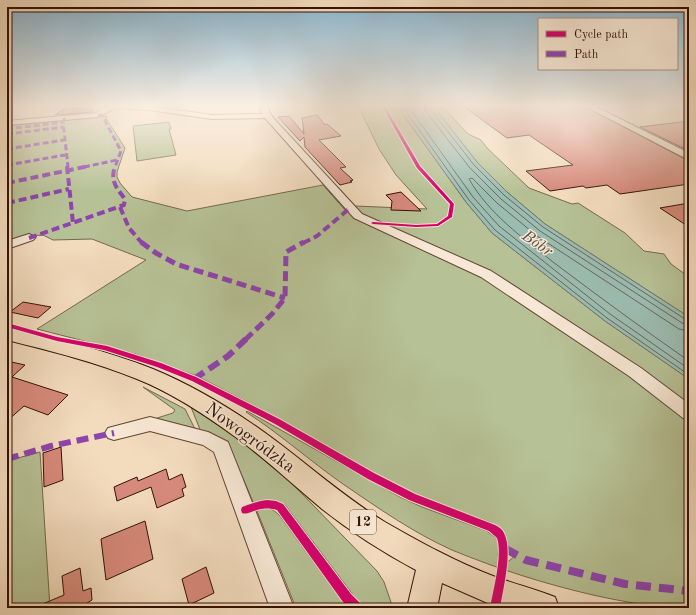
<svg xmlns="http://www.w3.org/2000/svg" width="696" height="615" font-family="'Old Standard TT',serif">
<rect width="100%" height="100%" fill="#f3dcbe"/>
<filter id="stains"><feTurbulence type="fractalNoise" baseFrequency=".005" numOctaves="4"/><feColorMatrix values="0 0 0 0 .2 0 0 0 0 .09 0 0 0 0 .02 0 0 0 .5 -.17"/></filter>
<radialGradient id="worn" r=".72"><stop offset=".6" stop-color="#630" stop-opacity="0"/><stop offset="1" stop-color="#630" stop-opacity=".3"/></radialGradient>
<g fill="#b6c195" stroke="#74694c">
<path d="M358,106h39l69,96 26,31 113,88 84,58v229c-33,0 -64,-6 -96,-13 -48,-11 -95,-26 -141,-45 -38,-17 -74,-42 -109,-66 -33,-23 -63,-50 -97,-72l1,-1 153,86 22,10 65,24 10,8 2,5 -1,12 6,5h5l8,-7 -8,-5 -5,-15 -12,-11 -83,-30 -38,-20 -109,-63 -65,-34 -62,-22 -98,-25 109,-69 -54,-21 -39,1 -10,-5 -15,1 -21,7v-117l100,-10 -1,2 19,30 -8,24v5l3,6 12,14 55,14 136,-26 22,25 10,-4 72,3 -31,-34 -17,-26z"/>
<path d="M433,106h9l26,28 13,6 6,8 42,40 43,16 6,-1 47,30 19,18 20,3 7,10 18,13v40l-144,-93 -38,-32 -30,-30z"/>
<path d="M169,122l2,7h-2l7,26 -39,6 -4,-35z"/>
<path d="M143,387l42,22 11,22 -42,-12 19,-6 2,-3z"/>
<path d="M191,407l33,21 55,42 98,101 7,11 9,26h-30l-78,-103c-10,-7 -20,-5 -31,-1l-24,-56 -29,-16z"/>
<path d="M40,452l10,156h-43v-147z"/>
<path d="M264,508c7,0 11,3 16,8l67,92h-51l-39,-97z"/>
</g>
<path fill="#9bbcb1" stroke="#71786c" d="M397,106h36l44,56 30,30 38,32 144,93v62l-84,-58 -113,-88 -26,-31z"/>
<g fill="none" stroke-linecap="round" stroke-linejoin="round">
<g stroke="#67665a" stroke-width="1">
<path d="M402,106l67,94 26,30 112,88 82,57"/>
<path d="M408,106l65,91 26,29 111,88 79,55"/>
<path d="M425,106l2,7 43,55 31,31 39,32 142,92 7,2"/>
<path d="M430,106l1,4 43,55 30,30 39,32 142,92 4,1"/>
<path d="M689,331l-10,-2 -142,-93 -40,-33 -25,-25 -3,1c20,35 53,58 84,83 45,34 90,67 136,99"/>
</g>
</g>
<g fill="#d78a7b" stroke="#331104">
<path d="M463,106h121l105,55v23l-69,10 -13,-9 -21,3 -3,-2 -33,5 -24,-20 47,-6 -44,-30 -22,3z"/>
<path d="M66,108l26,1v3l-37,3z"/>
<path d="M317,115l8,10 2,-1 14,12 -22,4 27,27 -6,1 13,12 -3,1 2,1 -12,3 -35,-38 -1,-10 -4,4 -22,-24 11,-1 15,18 -2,-16z"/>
<path d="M689,121v30l-49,-24z"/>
<path d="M401,192l20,19 -30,-1 1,-9 -6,-6z"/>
<path d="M689,203v24l-29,-19z"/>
<path d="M23,302l28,5 -13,11 -28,-6z"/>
<path d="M7,361l18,4 -13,12 56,18 -20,20 -24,-9 -17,15z"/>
<path d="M61,447l2,33 -19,7 -1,-34z"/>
<path d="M166,469l3,11 13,-6 4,13 -4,2 2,7 -27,12 -6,-21 -34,14 -3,-14 23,-10 1,4z"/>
<path d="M145,521l8,38 -47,21 -5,-41z"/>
<path d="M206,567l8,26 -25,12 -7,-26z"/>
<path d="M80,568l3,23 8,-3 1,12 -5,3 1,5h-55l31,-13 -2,-19z"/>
</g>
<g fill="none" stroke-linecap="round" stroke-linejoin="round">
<defs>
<g id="minor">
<path d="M107,106h42l63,9 50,-1 -3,-8h8l4,9 5,6 86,93 129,57 150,97 48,36v16l-6,-2 -54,-42 -148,-99 -127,-59 -89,-100 -53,1 -63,-9 -34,-2 -17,9 -91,8v-4l89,-8z"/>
<path d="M585,106h9l95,47v7z"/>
<path d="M29,234l4,2 2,2 -2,2 -26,9v-8z"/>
<path d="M150,417l58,15 20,10 66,166h-24l-56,-156 -11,-7 -53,-14 -36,9 -6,-2 -3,-5 3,-5z"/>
</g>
<path id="major" d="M7,328c49,11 99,22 146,41 34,14 67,33 98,54 46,31 86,70 134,99 35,20 71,40 108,54 21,8 42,13 62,21l4,11h-60l-57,-25 -5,25h-30l9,-38c-32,-17 -65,-38 -94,-61 -29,-24 -57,-51 -88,-73 -30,-22 -62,-43 -97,-57 -42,-17 -86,-28 -130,-39z"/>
</defs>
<use href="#minor" stroke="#634432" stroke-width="2"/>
<use href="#major" stroke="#331104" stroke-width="2"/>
<use href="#minor" fill="#f7e8d5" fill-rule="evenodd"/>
<use href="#major" fill="#f3dcbe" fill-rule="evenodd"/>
<g stroke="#8e44ad" stroke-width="3" stroke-dasharray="6 3" stroke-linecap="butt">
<path d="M98,115h4l19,36 -6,16"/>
<path d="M65,118l-2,3 5,46"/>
<path d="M7,129l56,-7"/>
<path d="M7,134l57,-7"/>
<path d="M7,149l57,-9"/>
<path d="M7,165l58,-10"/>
<path d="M84,167l33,-7"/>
</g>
<g stroke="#8e44ad" stroke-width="4" stroke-dasharray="8 4" stroke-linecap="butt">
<path d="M67,166l6,57"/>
<path d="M7,183l82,-17"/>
<path d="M7,203l62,-14"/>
<path d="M120,207l9,21 13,15"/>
<path d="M29,238l95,-33 1,-6c-9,-12 -15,-18 -10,-33"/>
<path d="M303,243l14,-7 33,-28"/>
</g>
<g stroke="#8e44ad" stroke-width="5" stroke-dasharray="10 5" stroke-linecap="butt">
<path d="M141,242l15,11 20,11 109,34"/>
<path d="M245,340l27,-26 13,-16 1,-46 18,-10"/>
</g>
<g stroke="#8e44ad" stroke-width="6" stroke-dasharray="12 6" stroke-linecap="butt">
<path d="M194,379l34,-23 18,-17"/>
<path d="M7,459l44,-13 63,-13"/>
</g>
<path stroke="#8e44ad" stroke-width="8" stroke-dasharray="15 8" stroke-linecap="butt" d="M504,548l22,12 99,24 64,7"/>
<defs>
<g id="cycleway">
<path d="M382,106h3l35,60 34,38 -2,13 -14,9 -22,1 -43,-3 -2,-1 2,-1 43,3 21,-1 11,-8 2,-12 -33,-36z"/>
<path d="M7,323l50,14 50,9 54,17 35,14 85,43 93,53 41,21 80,31c4,2 7,4 9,8 9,17 -1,56 -4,75h-10c3,-18 13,-53 7,-70l-8,-7 -80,-31 -41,-21 -93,-55 -83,-43 -35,-14 -53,-17 -47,-9 -50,-14z"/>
<path d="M267,500l9,1 7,3 68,90 10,10 1,4h-12l-7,-6 -66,-92c-7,-2 -13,-2 -20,0 -5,1 -10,5 -15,3l-1,-3 1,-3c8,-3 16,-6 25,-7z"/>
</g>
</defs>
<use href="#cycleway" stroke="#f7e8d5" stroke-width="2"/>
<use href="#cycleway" fill="#d6006c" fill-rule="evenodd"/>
</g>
<linearGradient id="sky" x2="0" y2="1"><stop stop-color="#89b7d2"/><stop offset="0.55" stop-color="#faefe2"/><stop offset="1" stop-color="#faefe2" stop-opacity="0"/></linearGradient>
<rect width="696" height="192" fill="url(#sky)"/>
<g text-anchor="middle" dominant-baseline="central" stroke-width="3" stroke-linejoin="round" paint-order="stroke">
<rect fill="#f7e8d5" stroke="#6e5243" stroke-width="1" x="350" y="510" width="26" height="24" rx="3"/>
<g font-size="14" font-weight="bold" fill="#331104">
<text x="363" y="522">12</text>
</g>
<g font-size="16" font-style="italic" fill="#574d41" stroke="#f7e8d5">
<text transform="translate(537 244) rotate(34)">Bóbr</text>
</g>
<g font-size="18" fill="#331104" stroke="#f7e8d5">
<text transform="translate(250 438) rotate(36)">Nowogródzka</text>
</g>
</g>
<rect width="696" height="615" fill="none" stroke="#f3dcbe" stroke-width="24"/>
<rect x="8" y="8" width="680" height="599" fill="none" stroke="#331104" stroke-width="2"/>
<rect x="12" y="12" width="672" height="591" fill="none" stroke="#331104"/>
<rect x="538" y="18" width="140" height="52" fill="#f7e8d5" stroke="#a99281"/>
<rect x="546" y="31" width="20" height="6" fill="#d6006c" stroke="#a99281"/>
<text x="574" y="38" font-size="12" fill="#331104">Cycle path</text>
<rect x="546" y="51" width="20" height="6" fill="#8e44ad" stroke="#a99281"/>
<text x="574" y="58" font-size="12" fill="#331104">Path</text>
<rect width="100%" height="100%" filter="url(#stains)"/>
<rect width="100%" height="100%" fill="url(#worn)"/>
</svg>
